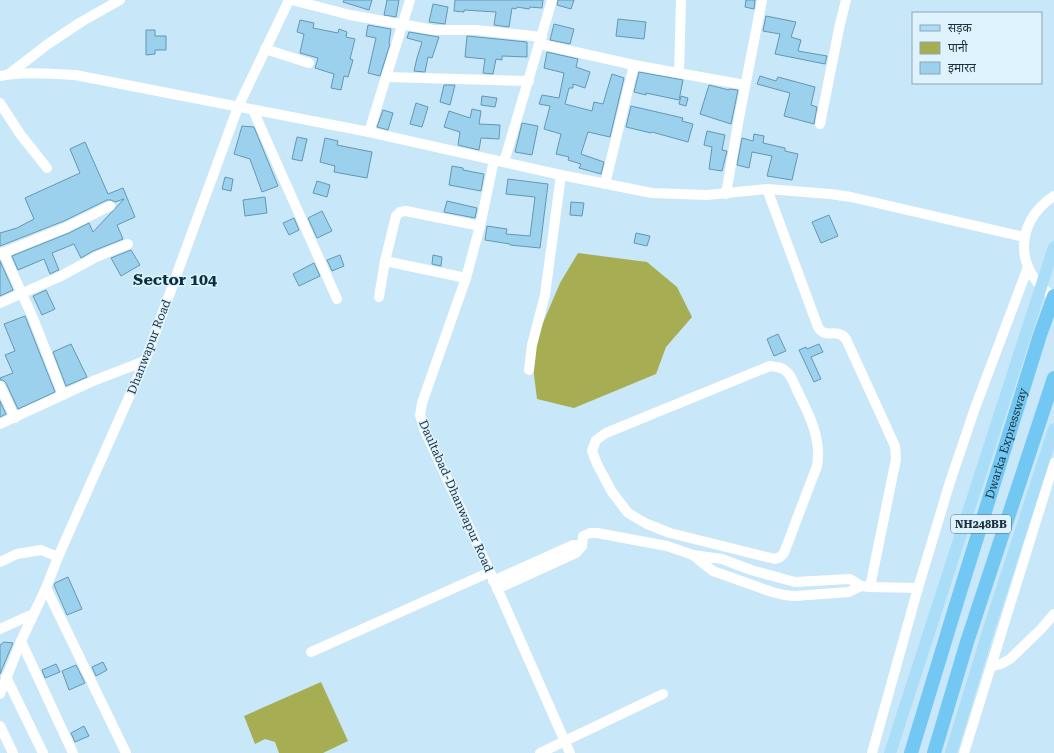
<svg xmlns="http://www.w3.org/2000/svg" width="1054" height="753" font-family="'Roboto Serif','Noto Sans Devanagari',serif">
<rect width="100%" height="100%" fill="#c8e7f9"/>
<g fill="#a7ad53">
<path d="M578,253l69,9 30,25 15,30 -26,30 -10,27 -82,34 -37,-9 -6,-48 29,-68z"/>
<path d="M321,682l27,59 -25,12h-44l-4,-11 -10,-3 -10,5 -11,-28z"/>
</g>
<g fill="#9cd1ee" stroke="#6397b2">
<path d="M344,0h28l-3,10 -26,-8z"/>
<path d="M387,0h12l-3,17 -12,-2z"/>
<path d="M455,0h88l-1,8 -12,-1 -1,2 -12,-2 -1,2 -4,-1 -3,19 -15,-2 2,-13 -32,-2v2l-10,-1z"/>
<path d="M558,0h16l-3,9 -14,-4z"/>
<path d="M746,0h9l-1,9 -9,-2z"/>
<path d="M433,4l15,3 -3,17 -16,-2z"/>
<path d="M766,16l30,6 -5,15 10,3 -3,11 29,5 -2,8 -50,-10 5,-20 -17,-3z"/>
<path d="M618,19l28,3 -2,17 -28,-3z"/>
<path d="M300,20l14,3 -1,5 25,5 1,-4 8,3 -1,5 9,2 -5,20 3,1 -5,17 -4,-1 -3,14 -10,-2 3,-14 -19,-6 3,-10 -18,-5 4,-19 -7,-2z"/>
<path d="M554,24l20,5 -4,15 -20,-4z"/>
<path d="M368,25l23,4 -2,14 1,1 -10,32 -12,-3 8,-35 -10,-2z"/>
<path d="M146,30h9v6h11v14h-11v4l-9,1z"/>
<path d="M409,32l30,5 -7,21 -4,-1 -3,15 -11,-1 3,-13 5,-16 -15,-4z"/>
<path d="M467,36l60,6v15l-25,-1v4l-6,-1 -3,15 -10,-1 2,-14 -20,-2z"/>
<path d="M547,52l31,7 -2,8 14,5 -5,16 -12,-4v4h-4l-4,16 27,7 2,-9 9,2 9,-30 12,4 -14,59 -22,-5 -7,22 23,8 -3,12 -22,-6 2,-4 -13,-4 1,-3 -13,-3 5,-20 -17,-5 6,-23 -11,-2 3,-9 17,3 5,-25 -20,-5z"/>
<path d="M639,72l44,8 -4,20 -33,-7v2l-12,-3z"/>
<path d="M760,76l16,5 2,-4 37,10 -4,18 6,2 -3,17 -30,-8 6,-23 -33,-9z"/>
<path d="M444,85h11l-5,20 -10,-3z"/>
<path d="M709,85l20,5v-1l9,1 -7,34 -31,-10z"/>
<path d="M482,96l15,2 -2,9 -14,-2z"/>
<path d="M681,96l7,2 -2,8 -7,-2z"/>
<path d="M416,103l12,4 -6,20 -12,-3z"/>
<path d="M631,106l52,12 -1,3 11,3 -5,18 -36,-10 -1,1 -25,-6z"/>
<path d="M472,109l9,2 -2,13 21,1 -1,14 -18,-1 -2,12 -21,-5 2,-13 -16,-5 5,-16 21,7z"/>
<path d="M383,110l10,3 -5,17 -11,-3z"/>
<path d="M522,123l16,3 -6,29 -17,-3z"/>
<path d="M242,126l12,1 24,59 -16,6 -12,-33 -16,-5z"/>
<path d="M707,131l18,4 -3,15 5,1 -5,20 -13,-2 3,-22 -8,-2z"/>
<path d="M754,134l10,2 -1,7 22,5v3l13,3 -6,26 -25,-4 5,-20 -20,-4 -3,16 -12,-3 5,-27 11,3z"/>
<path d="M297,137l10,2 -5,22 -10,-2z"/>
<path d="M325,138l13,3 -1,4 35,7 -5,26 -33,-6 1,-6 -15,-4z"/>
<path d="M85,142l23,52 15,-6 12,29 -18,8 6,14 -30,12 -12,7 -7,-14 -22,9 7,17 -3,1 -6,3 -6,-15 -26,11 -6,-14 57,-23 20,-10 4,9 31,-33 -9,3 -4,-2h-4l-43,21 -64,25v-13l17,-5 17,-9 -9,-21 55,-25 -10,-24z"/>
<path d="M452,166l11,2v2l21,4 -3,17 -32,-6z"/>
<path d="M225,177l8,2 -2,12 -9,-2z"/>
<path d="M508,179l40,5 -8,64 -30,-3v-1l-25,-4 2,-14 20,3 -1,5 24,2 5,-39 -29,-3z"/>
<path d="M317,181l13,4 -3,12 -14,-4z"/>
<path d="M265,197l2,16 -22,3 -2,-16z"/>
<path d="M447,201l30,7 -2,10 -31,-6z"/>
<path d="M571,202l13,1 -2,13 -12,-1z"/>
<path d="M322,211l10,20 -15,7 -9,-20z"/>
<path d="M829,215l9,21 -17,7 -9,-21z"/>
<path d="M294,218l5,12 -10,5 -6,-12z"/>
<path d="M636,233l14,3 -3,10 -13,-3z"/>
<path d="M131,250l9,15 -19,11 -10,-18z"/>
<path d="M340,255l4,11 -12,5 -5,-11z"/>
<path d="M433,255l9,2 -1,9 -9,-2z"/>
<path d="M0,261l13,29 -13,6z"/>
<path d="M314,263l6,13 -21,10 -6,-12z"/>
<path d="M46,290l9,19 -13,6 -9,-19z"/>
<path d="M25,316l30,76 -37,17 -12,-26 -3,-3h-3v-2l13,-5 -8,-18 10,-4 -11,-27z"/>
<path d="M778,334l8,17 -12,5 -7,-17z"/>
<path d="M71,344l16,33 -21,9 -13,-34z"/>
<path d="M819,344l4,8 -12,5 10,22 -7,3 -15,-32 7,-3 1,2z"/>
<path d="M0,401l6,13 -6,3z"/>
<path d="M68,577l14,32 -15,6 -13,-30 1,-2z"/>
<path d="M4,642l9,1 -13,31v-29z"/>
<path d="M103,662l4,8 -11,6 -4,-9z"/>
<path d="M56,664l4,8 -15,6 -3,-8z"/>
<path d="M76,665l9,18 -16,7 -7,-19z"/>
<path d="M84,726l5,10 -14,6 -4,-9z"/>
</g>
<g fill="none" stroke-linecap="round" stroke-linejoin="round">
<g stroke="#fff" stroke-width="10">
<path d="M292,0l58,15 84,15h42l66,7"/>
<path d="M540,44l94,21 111,20"/>
<path d="M265,49l44,14"/>
<path d="M679,73l2,-73"/>
<path d="M9,74l39,-30 33,-22 39,-22"/>
<path d="M0,76c25,-5 51,-2 75,-1l294,57 192,43 91,18 55,2 60,-6 63,5 21,3 173,40"/>
<path d="M386,77l143,4"/>
<path d="M0,103l20,31 27,34"/>
<path d="M253,110l84,189"/>
<path d="M820,124l20,-100 6,-24"/>
<path d="M369,132l41,-132"/>
<path d="M494,160l-14,66 -14,52 -44,125 -2,12 4,14 66,143 80,181"/>
<path d="M504,162l48,-162"/>
<path d="M605,184l29,-119"/>
<path d="M767,189l51,138c7,13 19,0 28,12l49,107 1,13 -26,128"/>
<path d="M726,194l13,-76 23,-118"/>
<path d="M1054,196c-40,26 -40,75 0,101"/>
<path d="M3,252l30,66 30,77"/>
<path d="M0,254l67,-27 43,-21"/>
<path d="M385,261l81,17"/>
<path d="M379,297l6,-36 11,-45 4,-4 6,-1 74,15"/>
<path d="M0,303l59,-26 37,-20 32,-13"/>
<path d="M770,366c7,1 12,1 17,6 4,4 7,11 9,16 12,24 26,50 21,78l-33,87 -4,4 -5,2 -105,-26 -23,-9 -19,-11 -16,-21 -15,-28 -5,-13 4,-11 10,-7z"/>
<path d="M529,370l3,-25 13,-50 16,-120"/>
<path d="M0,386l15,32"/>
<path d="M0,424l93,-43 52,-20"/>
<path d="M693,555l20,16 59,21 12,3 11,1 54,-4 12,-6"/>
<path d="M0,562l17,-8 24,-4 17,7"/>
<path d="M493,581l80,-36 9,1"/>
<path d="M46,588l80,165"/>
<path d="M497,589l79,-36 6,-7 1,-10 7,-3h7l70,13 26,9 29,4 29,11 44,12 55,-3 11,7 9,1 48,1"/>
<path d="M0,629l33,-15"/>
<path d="M21,641l52,112"/>
<path d="M311,652l179,-80"/>
<path d="M991,666l10,-2 9,-5 31,-30 13,-15"/>
<path d="M6,677l37,76"/>
<path d="M0,694l21,-53 25,-53 12,-31 87,-196 93,-254 51,-107"/>
<path d="M0,726l13,27"/>
<path d="M540,753l123,-59"/>
<path d="M872,753l46,-165 32,-106 25,-74 53,-141"/>
<path d="M964,753l90,-290"/>
</g>
<g stroke="#aadef8" stroke-width="12">
<path d="M890,753l164,-506"/>
<path d="M951,753l37,-121 66,-203"/>
</g>
<g stroke="#72c8f3" stroke-width="14">
<path id="s1" d="M911,753l45,-148 84,-270 14,-39"/>
<path d="M934,753l33,-111 87,-264"/>
</g>
</g>
<g text-anchor="middle" dominant-baseline="central" stroke-width="3" stroke-linejoin="round" paint-order="stroke">
<rect fill="#def3fe" stroke="#566b77" stroke-width="1" x="951" y="515" width="60" height="18" rx="3"/>
<g font-size="11" font-weight="bold" fill="#1c313d">
<text x="981" y="524">NH248BB</text>
</g>
<g font-size="12" fill="#1c313d" stroke="#def3fe">
<text transform="translate(149 347) rotate(-69)">Dhanwapur Road</text>
<text stroke="none"><textPath href="#s1" startOffset="324">Dwarka Expressway</textPath></text>
<text transform="translate(456 496) rotate(66)">Daultabad-Dhanwapur Road</text>
</g>
<g font-size="16" font-weight="bold" fill="#063042" stroke="#def3fe">
<text x="175" y="279">Sector 104</text>
</g>
</g>
<rect x="912" y="12" width="130" height="72" fill="#def3fe" stroke="#90a5b1"/>
<rect x="920" y="25" width="20" height="6" fill="#aadef8" stroke="#90a5b1"/>
<text x="948" y="32" font-size="12" fill="#1c313d">सड़क</text>
<rect x="920" y="42" width="20" height="12" fill="#a7ad53" stroke="#90a5b1"/>
<text x="948" y="52" font-size="12" fill="#1c313d">पानी</text>
<rect x="920" y="62" width="20" height="12" fill="#9cd1ee" stroke="#90a5b1"/>
<text x="948" y="72" font-size="12" fill="#1c313d">इमारत</text>
</svg>
